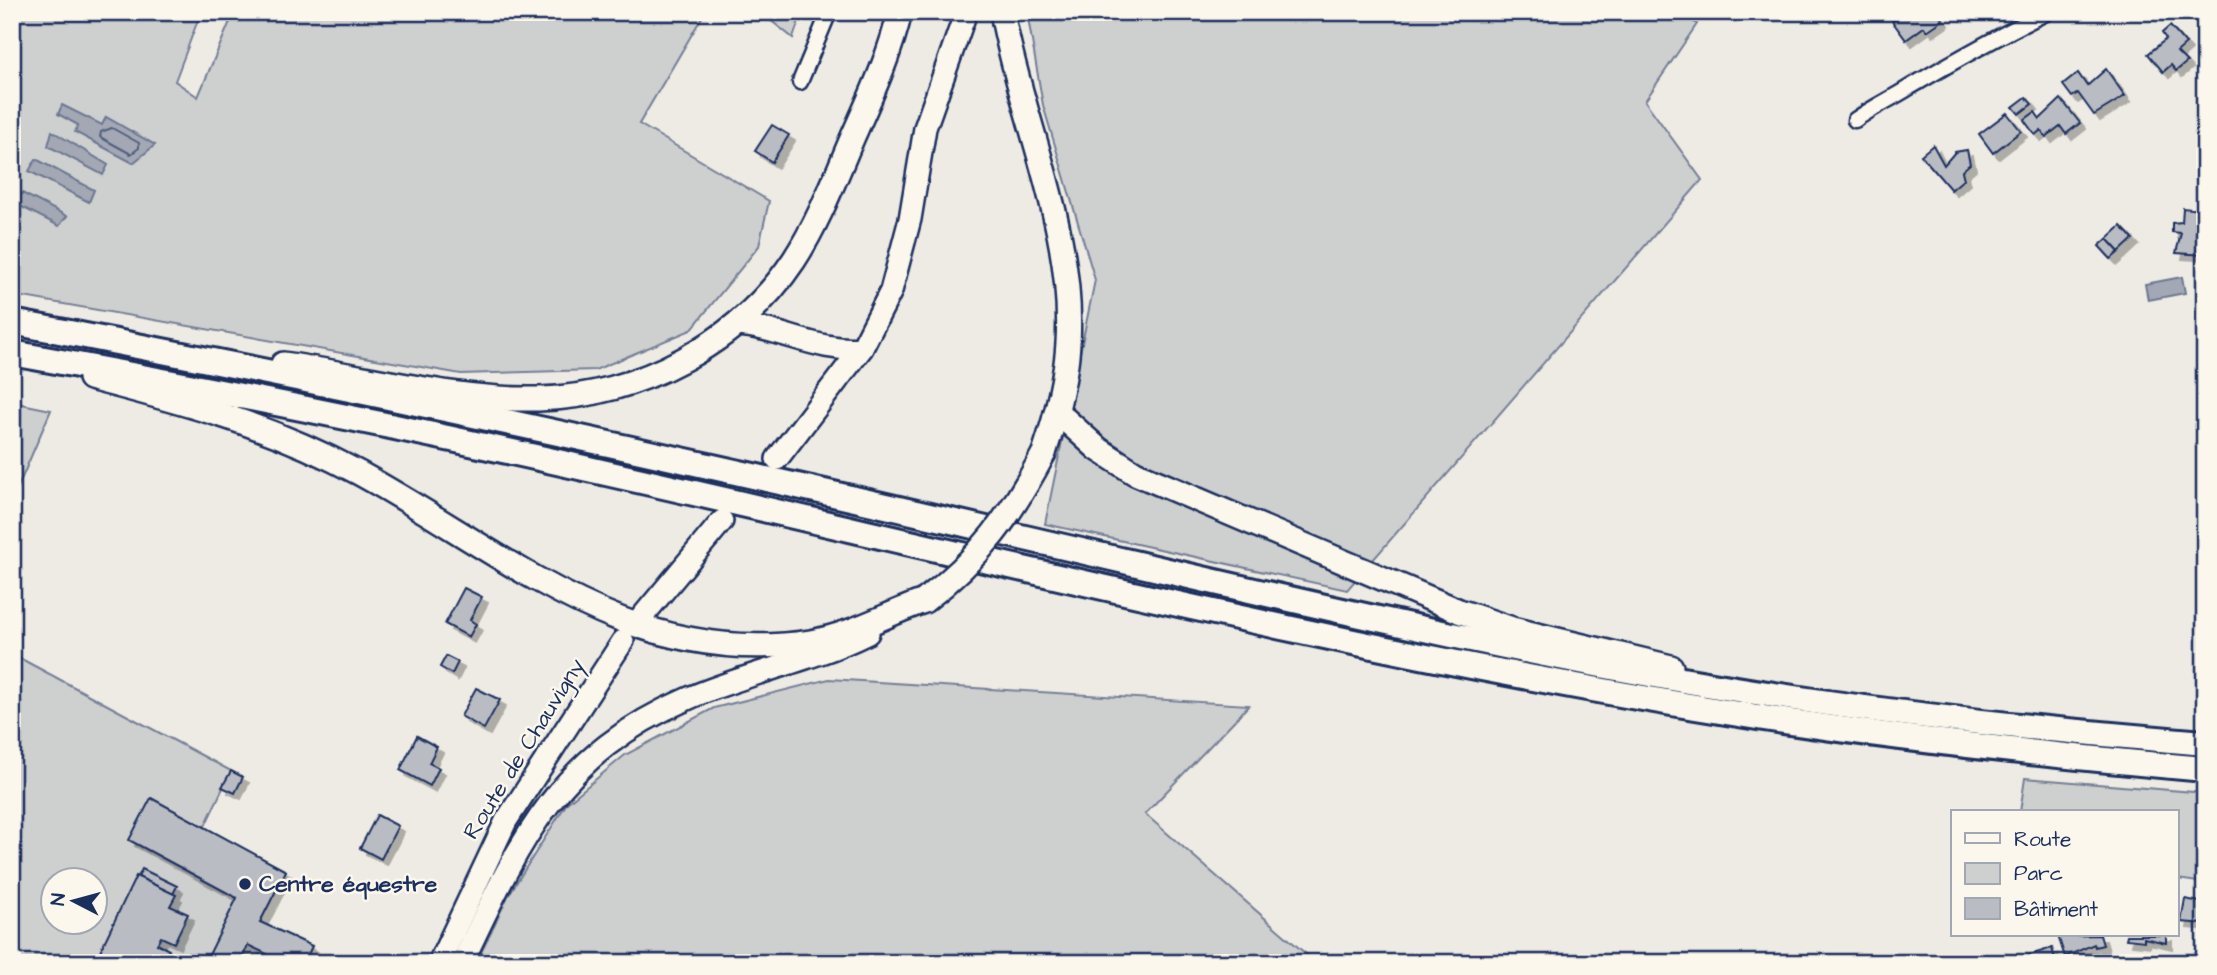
<svg xmlns="http://www.w3.org/2000/svg" width="2217" height="975" font-family="'Architects Daughter',sans-serif">
<defs>
<filter id="shadow"><feDropShadow dx="6" dy="6" stdDeviation="0" flood-color="#0004"/></filter>
</defs>
<rect width="100%" height="100%" fill="#eeebe4"/>
<filter id="ink" filterUnits="userSpaceOnUse"><feTurbulence type="fractalNoise" baseFrequency=".0143" numOctaves="2"/><feDisplacementMap in="SourceGraphic" scale="14" xChannelSelector="R" yChannelSelector="G"/><feConvolveMatrix kernelMatrix="1 2 1 2 8 2 1 2 1" color-interpolation-filters="sRGB"/></filter>
<g filter="url(#ink)">
<g fill="#cecfcf" stroke="#747f96" stroke-width="2" fill-rule="evenodd">
<path d="M12,12h189l-26,69 23,16 36,-85h471l-66,112 130,77 -10,45 -68,84 -96,40 -134,4 -449,-79z"/>
<path d="M760,12h42l-9,26z"/>
<path d="M1027,12h651l19,12 -52,77 57,79 -355,410 -302,-66 50,-244 -52,-175z"/>
<path d="M12,402l39,8 -36,84 2,42 -5,10z"/>
<path d="M12,654l219,117 -27,57 82,43 -26,51 52,24 -8,17h-292zM52,880h42v42h-42z"/>
<path d="M829,679l420,26 -104,109 169,147 -838,2 32,-67 59,-93 58,-48 89,-47z"/>
<path d="M2025,778l180,15v90l-28,-4v-67h-157z"/>
</g>
<g fill="#a3a8b4" stroke="#6d7892" stroke-width="2">
<path d="M62,105l40,20 4,-8 49,28 -22,18 -58,-31 3,-7 -20,-11z"/>
<path d="M52,131l56,34 -5,10 -55,-29z"/>
<path d="M36,159l58,31 -5,12 -60,-31z"/>
<path d="M22,193l45,23 -8,10 -43,-22z"/>
<path d="M2182,277l3,16 -37,7 -3,-16z"/>
</g>
<g fill="none" stroke-linecap="round" stroke-linejoin="round">
<path stroke="#515f80" stroke-width="2" d="M112,128l27,15v5l-8,6 -31,-17 1,-5z"/>
</g>
<g fill="#b9bcc3" stroke="#1b2f5e" stroke-width="2" filter="url(#shadow)">
<path d="M1911,12h26l6,8 -16,11 -3,-4 -18,13 -14,-19z"/>
<path d="M2170,26l16,18 -9,8 10,10 -11,9 -5,-6 -8,7 -15,-18 18,-15 -4,-6z"/>
<path d="M2106,69l19,27 -31,19 -16,-22 -6,4 -9,-12 15,-12 9,13z"/>
<path d="M2026,97l6,7 -13,10 -6,-7z"/>
<path d="M2061,99l19,24 -14,11 -6,-8 -14,11 -5,-7 -6,5 -11,-15 11,-8 5,7z"/>
<path d="M2007,113l14,18 -28,22 -14,-19z"/>
<path d="M772,125l17,10 -17,27 -17,-11z"/>
<path d="M1933,145l11,20 11,-13 12,-2 3,14 -8,7 2,8 -13,11 -30,-35z"/>
<path d="M2202,201l3,1 -3,42h3v11l-29,-2 5,-20 -9,-1v-9l10,-1 1,-14 18,2z"/>
<path d="M2121,226l12,13 -14,13 -12,-13z"/>
<path d="M2107,239l12,13 -8,7 -12,-13z"/>
<path d="M464,588l18,9 -12,23 6,4 -7,13 -24,-13z"/>
<path d="M446,656l12,6 -6,12 -12,-7z"/>
<path d="M476,688l24,12 -16,29 -23,-13z"/>
<path d="M417,736l20,11 -8,16 10,5 -9,18 -30,-16z"/>
<path d="M231,771l12,6 -8,16 -13,-6z"/>
<path d="M151,798l135,73 -26,51 52,24 -8,17h-18l-38,-18 -8,18h-35l32,-65 -108,-58z"/>
<path d="M377,815l21,11 -17,33 -21,-11z"/>
<path d="M142,869l35,17 -4,8 -35,-17z"/>
<path d="M136,876l40,19 -6,11 18,8 -14,29 -13,-6 -4,7 12,6 -6,13h-40l-23,-12z"/>
<path d="M2185,899l20,4v21l-24,-2z"/>
<path d="M2100,935l3,10 -8,2 -1,-3 -29,13 -7,-21z"/>
<path d="M2127,935h39v8l-22,-5v3l-18,-2z"/>
<path d="M2052,948l4,15h-42v-3z"/>
</g>
<g fill="none" stroke-linecap="round" stroke-linejoin="round">
<defs>
<g id="minor">
<path d="M800,82l29,-70"/>
<path d="M1855,120c18,-13 36,-21 55,-33 46,-27 90,-52 138,-75"/>
</g>
<g id="secondary">
<path d="M736,325c44,2 82,28 126,23"/>
<path d="M777,459l85,-111 29,-57 19,-72 15,-91 41,-116"/>
<path d="M642,617l80,-96"/>
<path d="M439,963l67,-142 117,-180"/>
<path d="M462,963c57,-121 95,-208 225,-264 59,-26 123,-37 181,-66"/>
</g>
<g id="primary">
<path d="M1002,12c20,110 73,218 66,331 -2,38 -12,74 -24,110"/>
<path d="M283,364c84,12 171,37 256,35 100,-3 200,-56 255,-139 24,-37 40,-79 57,-119 18,-41 39,-85 49,-129"/>
<path d="M90,378c96,25 180,47 269,95 147,80 270,196 451,169 39,-6 77,-28 114,-41"/>
<path d="M1057,412l41,37 37,24 324,138 53,18 159,38"/>
</g>
<g id="trunk">
<path d="M12,322c335,63 668,136 1000,213 266,61 531,127 802,166 130,19 260,31 391,42"/>
<path d="M12,353c199,36 397,75 594,120 373,84 743,178 1120,239 158,26 319,43 479,57"/>
</g>
</defs>
<use href="#minor" stroke="#1b2f5e" stroke-width="19"/>
<use href="#secondary" stroke="#1b2f5e" stroke-width="26"/>
<use href="#primary" stroke="#1b2f5e" stroke-width="28"/>
<use href="#trunk" stroke="#1b2f5e" stroke-width="30"/>
<use href="#minor" stroke="#fbf7ec" stroke-width="14"/>
<use href="#secondary" stroke="#fbf7ec" stroke-width="21"/>
<use href="#primary" stroke="#fbf7ec" stroke-width="23"/>
<use href="#trunk" stroke="#fbf7ec" stroke-width="24"/>
<defs>
<path id="primary-bridge" d="M924,601c57,-43 87,-86 120,-148"/>
</defs>
<use href="#primary-bridge" stroke="#1b2f5e" stroke-width="28" stroke-linecap="butt"/>
<use href="#primary-bridge" stroke="#fbf7ec" stroke-width="23"/>
</g>
</g>
<circle fill="#1b2f5e" stroke="#fbf7ec" stroke-width="2.5" cx="245" cy="884" r="7"/>
<g text-anchor="middle" dominant-baseline="central" stroke-width="5" stroke-linejoin="round" paint-order="stroke">
<g font-size="23" fill="#1b2f5e" stroke="#fbf7ec">
<text transform="translate(524 749) rotate(-58)">Route de Chauvigny</text>
</g>
<g font-size="23" font-weight="bold" fill="#1b2f5e" stroke="#fbf7ec" text-anchor="start">
<text x="259" y="884">Centre équestre</text>
</g>
</g>
<rect width="2217" height="975" fill="none" stroke="#fbf7ec" stroke-width="42"/>
<rect x="21" y="21" width="2175" height="933" fill="none" stroke="#1b2f5e" stroke-width="2.5" filter="url(#ink)"/>
<rect x="1951" y="810" width="228" height="126" fill="#fbf7ec" stroke="#a1a7b3" stroke-width="2"/>
<rect x="1965" y="833" width="35" height="10" fill="#fbf7ec" stroke="#a1a7b3" stroke-width="2"/>
<text x="2014" y="846" font-size="21" fill="#1b2f5e">Route</text>
<rect x="1965" y="863" width="35" height="21" fill="#cecfcf" stroke="#a1a7b3" stroke-width="2"/>
<text x="2014" y="880" font-size="21" fill="#1b2f5e">Parc</text>
<rect x="1965" y="898" width="35" height="21" fill="#b9bcc3" stroke="#a1a7b3" stroke-width="2"/>
<text x="2014" y="916" font-size="21" fill="#1b2f5e">Bâtiment</text>
<g transform="translate(74 901) rotate(276)"><circle r="33" fill="#fbf7ec" stroke="#a1a7b3" stroke-width="2"/>
<path d="M0-5L12 26L0 18L-12 26Z" fill="#1b2f5e"/>
<text y="-10" font-size="19" font-weight="bold" text-anchor="middle" fill="#1b2f5e">N</text>
</g>
</svg>
